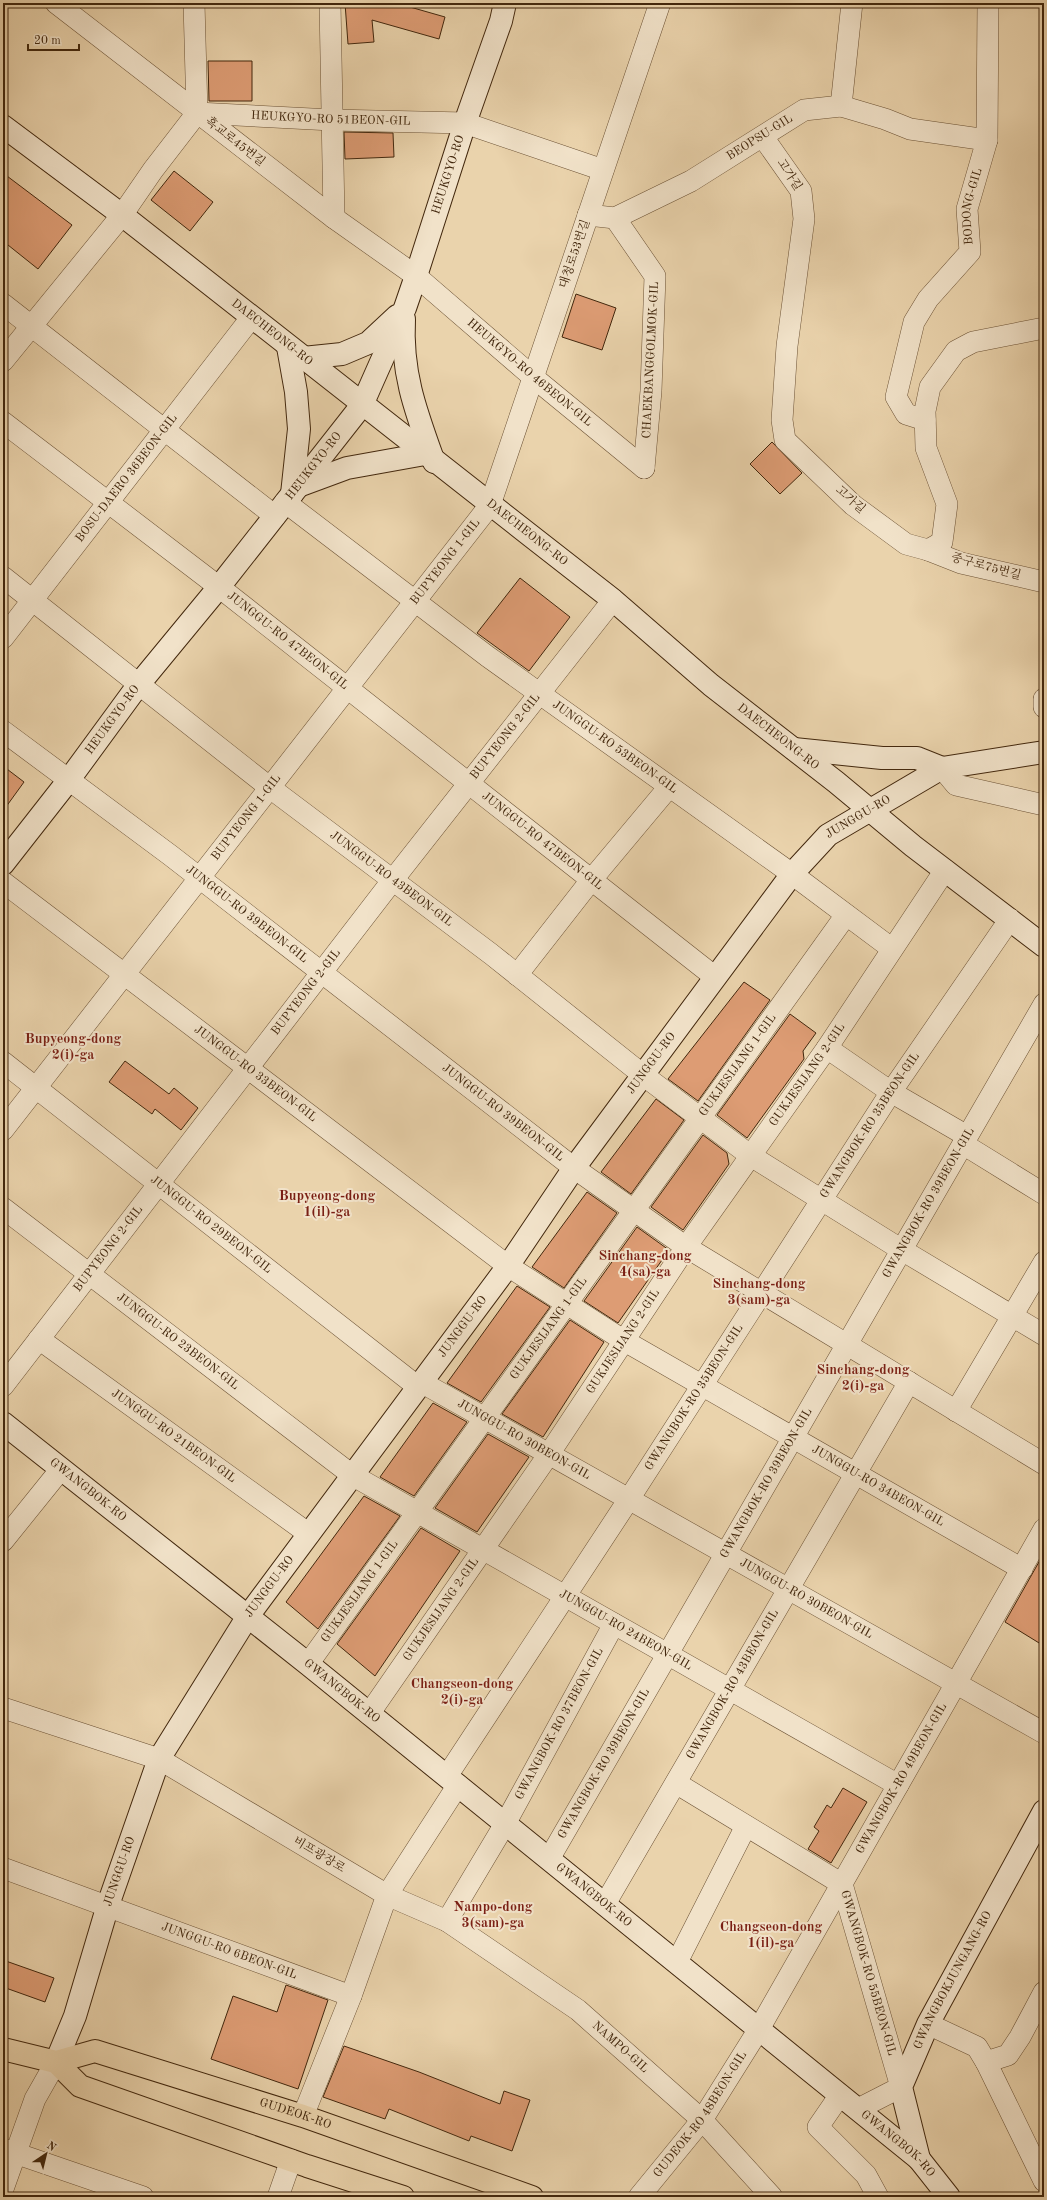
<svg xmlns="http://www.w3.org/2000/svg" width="1047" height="2200" font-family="'Old Standard TT','Noto Serif KR',serif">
<rect width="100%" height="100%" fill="#ead3ac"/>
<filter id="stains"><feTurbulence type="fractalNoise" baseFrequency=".005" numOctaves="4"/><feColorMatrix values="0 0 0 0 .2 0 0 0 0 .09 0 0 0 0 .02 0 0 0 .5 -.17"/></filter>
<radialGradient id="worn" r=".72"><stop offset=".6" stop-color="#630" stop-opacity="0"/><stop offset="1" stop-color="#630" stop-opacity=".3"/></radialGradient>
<g fill="#dd9c74" stroke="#42270d">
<path d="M345,3h51l49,14 -6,22 -67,-19 2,22 -26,2z"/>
<path d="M208,61h44v40h-43z"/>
<path d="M344,132l49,1 1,24 -49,2z"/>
<path d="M174,171l39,31 -23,29 -39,-31z"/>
<path d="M3,173l69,52 -34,44 -35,-28z"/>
<path d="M576,294l40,14 -14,42 -40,-13z"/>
<path d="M772,442l30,31 -22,21 -30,-30z"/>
<path d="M520,578l50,39 -41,54 -52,-38z"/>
<path d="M3,766l21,16 -21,29z"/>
<path d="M744,982l26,18 -72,101 -30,-22z"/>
<path d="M790,1014l26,19 -13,18 1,8 -57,79 -30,-23z"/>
<path d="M125,1061l44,33 5,-6 24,20 -17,22 -26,-21 -3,5 -43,-32z"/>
<path d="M656,1099l28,21 -53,74 -30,-22z"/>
<path d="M703,1135l24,18 2,11 -46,66 -32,-23z"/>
<path d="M587,1192l30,21 -53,75 -32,-21z"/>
<path d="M637,1227l32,23 -51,73 -34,-22z"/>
<path d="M517,1286l33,21 -69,95 -34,-19z"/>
<path d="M570,1320l34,22 -61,95 -41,-23z"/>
<path d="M433,1403l34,19 -53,74 -34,-19z"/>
<path d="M488,1434l41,23 -52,75 -42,-24z"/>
<path d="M364,1496l36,20 -82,113 -32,-27z"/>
<path d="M421,1528l39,23 -85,125 -38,-32z"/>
<path d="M1044,1553v93l-39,-24z"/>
<path d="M843,1788l24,14 -36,61 -23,-14 11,-18 -5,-4 13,-22 4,3z"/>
<path d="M3,1960l51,18 -9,24 -42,-15z"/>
<path d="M286,1985l42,15 -30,89 -87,-30 22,-63 44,16z"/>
<path d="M344,2046l75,26 81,32 4,-13 26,9 -18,51 -41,-15 -2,5 -80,-32 -4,10 -62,-22z"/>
</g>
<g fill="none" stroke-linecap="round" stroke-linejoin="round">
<defs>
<g id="street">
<path id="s1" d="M56,3l278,215 82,58 117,101 111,91"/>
<path d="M194,3l3,110"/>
<path d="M330,3l4,215"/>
<path d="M841,106l44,13 25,10 77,11"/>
<path id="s2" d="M197,113l135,7 133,3 138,47"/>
<path d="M763,137l38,54 3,28 -17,127 -5,74 3,20 68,65 53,39 22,6 33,13 83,19"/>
<path id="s3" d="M588,215l27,3 76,-37 113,-71 37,-4 11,-103"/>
<path d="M615,218l40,58 -4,115 -7,77"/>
<path d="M3,304l272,212"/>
<path d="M3,361l119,-146 31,-45 44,-57"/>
<path id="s4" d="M925,420l-19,-6 -10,-17 18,-75 14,-23 42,-47 -3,-43 20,-69 1,-137"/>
<path id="s5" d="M3,422l216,165 496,390"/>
<path id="s6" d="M285,502l202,154 305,218 99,74"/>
<path d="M928,550l14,-8 5,-38 -21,-56 -1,-37 5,-24 26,-36 17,-9 71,-14"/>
<path id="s7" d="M3,577l266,210 222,167 152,121 108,81 151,94 142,85"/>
<path id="s8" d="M3,638l248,-320"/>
<path d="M1044,699v8"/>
<path id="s9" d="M3,731l167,124 404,313 112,79 358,217"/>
<path d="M942,768l14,17 88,20"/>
<path id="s10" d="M3,882l505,384 115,74 399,229"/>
<path d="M517,975l75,-96 77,-92"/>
<path d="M827,1048l64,44 76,44"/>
<path id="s11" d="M3,1062l415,325"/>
<path id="s12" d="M3,1130l487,-625 170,-502"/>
<path d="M963,1144l81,50"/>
<path id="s13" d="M3,1208l349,267 546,310"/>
<path id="s14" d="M39,1339l270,195"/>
<path id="s15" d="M421,1382l623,351"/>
<path id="s16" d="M3,1386l389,-505 221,-281"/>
<path d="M956,1411l88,-149"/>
<path d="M3,1541l58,-72"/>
<path id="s17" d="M308,1664l538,-749"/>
<path d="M3,1708l156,51 228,136 -36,101 -48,120"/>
<path id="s18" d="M369,1714l180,-260 137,-207 141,-199 118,-178"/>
<path id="s19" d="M447,1776l182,-277 262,-407 119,-173"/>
<path id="s20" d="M676,1783l166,101 59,203 -43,22"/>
<path id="s21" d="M458,1785l-71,110 60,26 131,89 124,110 70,77"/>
<path id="s22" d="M549,1859l495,-855"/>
<path id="s23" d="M3,1868l348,128"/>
<path id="s24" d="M605,1904l304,-522"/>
<path id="s25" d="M447,1921l58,-97 109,-200"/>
<path d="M677,1962l69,-136"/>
<path d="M928,2024l49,23 9,15 22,-7 12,-18 24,-45"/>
<path d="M986,2062l58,119"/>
<path d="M840,2095l-22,32 48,48 12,22"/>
<path d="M3,2149l140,48"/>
<path d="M3,2189l32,-90 21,-37"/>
<path d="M278,2197l13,-37"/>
<path id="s26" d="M639,2197l63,-77 57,-91 285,-500"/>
</g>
<g id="secondary">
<path id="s27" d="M3,126l119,89 409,321 82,64 98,85 125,97 77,64 131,100"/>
<path d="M404,319c-3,54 12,93 30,143"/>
<path d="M288,347l8,45 3,37 -7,65"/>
<path d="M303,358l39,-4 26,-11 29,-27"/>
<path d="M301,485l46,-17 78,-14"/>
<path d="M794,749l88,9h35l25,10"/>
<path id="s28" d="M3,864l65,-83 71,-97 80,-97 143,-182 43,-97 11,-32 49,-153 36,-102 4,-18"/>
<path id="s29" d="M3,1423l305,241 611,495 30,38"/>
<path id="s30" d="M56,2062l19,-46 33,-111 51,-146 89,-143 260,-350 66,-98 218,-294 36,-39 114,-67 102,-16"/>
<path id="s31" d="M919,2159l-18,-72 27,-63 116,-213"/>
</g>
<g id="primary">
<path id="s32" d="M3,2049l53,13 39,-11 208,65 229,81"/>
<path d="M56,2062l24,24 227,80 96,31"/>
</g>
</defs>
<use href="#street" stroke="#6c5235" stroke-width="22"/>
<use href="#secondary" stroke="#42270d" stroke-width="24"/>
<use href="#primary" stroke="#42270d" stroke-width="24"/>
<use href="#street" stroke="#f1e2c9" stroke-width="21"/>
<use href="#secondary" stroke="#f1e2c9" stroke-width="22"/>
<use href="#primary" stroke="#ead3ac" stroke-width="22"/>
</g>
<g text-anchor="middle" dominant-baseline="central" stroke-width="4" stroke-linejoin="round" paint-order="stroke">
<g font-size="12" fill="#42270d" stroke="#f1e2c9">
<text stroke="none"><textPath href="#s2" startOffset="134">HEUKGYO-RO 51BEON-GIL</textPath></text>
<text stroke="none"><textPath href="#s3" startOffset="193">BEOPSU-GIL</textPath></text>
<text transform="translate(235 142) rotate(38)">흑교로45번길</text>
<text stroke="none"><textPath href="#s28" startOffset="829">HEUKGYO-RO</textPath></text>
<text transform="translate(789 175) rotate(57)">고가길</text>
<text stroke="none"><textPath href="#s4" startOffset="253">BODONG-GIL</textPath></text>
<text transform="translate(575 254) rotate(-71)">대청로53번길</text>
<text stroke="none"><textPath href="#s27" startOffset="339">DAECHEONG-RO</textPath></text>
<text transform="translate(651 360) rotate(-87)">CHAEKBANGGOLMOK-GIL</text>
<text stroke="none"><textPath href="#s1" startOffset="601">HEUKGYO-RO 46BEON-GIL</textPath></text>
<text stroke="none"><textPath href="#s28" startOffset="505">HEUKGYO-RO</textPath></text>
<text stroke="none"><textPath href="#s8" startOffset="202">BOSU-DAERO 36BEON-GIL</textPath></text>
<text transform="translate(850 500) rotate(41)">고가길</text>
<text stroke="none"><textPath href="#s27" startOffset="663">DAECHEONG-RO</textPath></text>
<text stroke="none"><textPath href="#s12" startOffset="720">BUPYEONG 1-GIL</textPath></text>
<text transform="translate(986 567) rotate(15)">중구로75번길</text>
<text stroke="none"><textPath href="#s5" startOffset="359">JUNGGU-RO 47BEON-GIL</textPath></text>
<text stroke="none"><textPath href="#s28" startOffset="181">HEUKGYO-RO</textPath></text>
<text stroke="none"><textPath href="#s16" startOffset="821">BUPYEONG 2-GIL</textPath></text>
<text stroke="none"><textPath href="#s27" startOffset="987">DAECHEONG-RO</textPath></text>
<text stroke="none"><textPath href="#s6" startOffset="411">JUNGGU-RO 53BEON-GIL</textPath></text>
<text stroke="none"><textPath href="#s12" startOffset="396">BUPYEONG 1-GIL</textPath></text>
<text stroke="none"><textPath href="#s30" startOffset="1497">JUNGGU-RO</textPath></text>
<text stroke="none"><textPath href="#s5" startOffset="683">JUNGGU-RO 47BEON-GIL</textPath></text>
<text stroke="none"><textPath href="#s7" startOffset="492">JUNGGU-RO 43BEON-GIL</textPath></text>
<text stroke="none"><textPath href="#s9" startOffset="305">JUNGGU-RO 39BEON-GIL</textPath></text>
<text stroke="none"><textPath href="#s16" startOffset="497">BUPYEONG 2-GIL</textPath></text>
<text stroke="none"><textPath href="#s30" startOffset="1173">JUNGGU-RO</textPath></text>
<text stroke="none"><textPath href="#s17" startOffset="737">GUKJESIJANG 1-GIL</textPath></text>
<text stroke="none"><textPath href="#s10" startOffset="317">JUNGGU-RO 33BEON-GIL</textPath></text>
<text stroke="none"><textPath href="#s18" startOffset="775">GUKJESIJANG 2-GIL</textPath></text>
<text stroke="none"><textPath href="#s9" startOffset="629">JUNGGU-RO 39BEON-GIL</textPath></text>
<text stroke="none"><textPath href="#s19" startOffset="776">GWANGBOK-RO 35BEON-GIL</textPath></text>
<text stroke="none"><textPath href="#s22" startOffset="758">GWANGBOK-RO 39BEON-GIL</textPath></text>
<text stroke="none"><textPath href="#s11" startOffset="264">JUNGGU-RO 29BEON-GIL</textPath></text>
<text stroke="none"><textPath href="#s16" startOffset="173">BUPYEONG 2-GIL</textPath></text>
<text stroke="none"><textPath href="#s30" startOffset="849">JUNGGU-RO</textPath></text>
<text stroke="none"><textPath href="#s17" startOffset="413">GUKJESIJANG 1-GIL</textPath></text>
<text stroke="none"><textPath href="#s18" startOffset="451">GUKJESIJANG 2-GIL</textPath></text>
<text stroke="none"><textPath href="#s13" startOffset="220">JUNGGU-RO 23BEON-GIL</textPath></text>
<text stroke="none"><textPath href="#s19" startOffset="452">GWANGBOK-RO 35BEON-GIL</textPath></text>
<text stroke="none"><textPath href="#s14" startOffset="166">JUNGGU-RO 21BEON-GIL</textPath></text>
<text stroke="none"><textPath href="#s15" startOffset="118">JUNGGU-RO 30BEON-GIL</textPath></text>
<text stroke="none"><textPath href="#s22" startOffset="434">GWANGBOK-RO 39BEON-GIL</textPath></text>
<text stroke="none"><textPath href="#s10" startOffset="1065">JUNGGU-RO 34BEON-GIL</textPath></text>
<text stroke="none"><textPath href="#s29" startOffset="108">GWANGBOK-RO</textPath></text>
<text stroke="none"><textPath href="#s30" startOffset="525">JUNGGU-RO</textPath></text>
<text stroke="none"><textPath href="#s17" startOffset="89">GUKJESIJANG 1-GIL</textPath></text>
<text stroke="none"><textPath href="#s15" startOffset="442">JUNGGU-RO 30BEON-GIL</textPath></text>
<text stroke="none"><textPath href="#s18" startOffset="127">GUKJESIJANG 2-GIL</textPath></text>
<text stroke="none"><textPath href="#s13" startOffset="754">JUNGGU-RO 24BEON-GIL</textPath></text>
<text stroke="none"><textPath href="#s24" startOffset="254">GWANGBOK-RO 43BEON-GIL</textPath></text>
<text stroke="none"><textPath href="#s29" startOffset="432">GWANGBOK-RO</textPath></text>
<text stroke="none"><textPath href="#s25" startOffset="227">GWANGBOK-RO 37BEON-GIL</textPath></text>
<text stroke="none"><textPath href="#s22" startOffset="110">GWANGBOK-RO 39BEON-GIL</textPath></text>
<text stroke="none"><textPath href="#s26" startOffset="495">GWANGBOK-RO 49BEON-GIL</textPath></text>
<text transform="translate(319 1855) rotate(31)">비프광장로</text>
<text stroke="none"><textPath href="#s30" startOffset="201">JUNGGU-RO</textPath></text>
<text stroke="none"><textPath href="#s29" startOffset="756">GWANGBOK-RO</textPath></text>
<text stroke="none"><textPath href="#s23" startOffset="241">JUNGGU-RO 6BEON-GIL</textPath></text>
<text stroke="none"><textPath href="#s20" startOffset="287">GWANGBOK-RO 55BEON-GIL</textPath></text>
<text stroke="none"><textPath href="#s31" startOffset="193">GWANGBOKJUNGANG-RO</textPath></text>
<text stroke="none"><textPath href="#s21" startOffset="411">NAMPO-GIL</textPath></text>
<text stroke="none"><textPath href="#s32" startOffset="305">GUDEOK-RO</textPath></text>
<text stroke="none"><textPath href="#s26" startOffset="103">GUDEOK-RO 48BEON-GIL</textPath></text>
<text stroke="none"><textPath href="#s29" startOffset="1149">GWANGBOK-RO</textPath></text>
</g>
<g font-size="14" font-weight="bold" fill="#7a1f14" stroke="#f1e2c9">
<text x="73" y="1039">Bupyeong-dong<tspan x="73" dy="16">2(i)-ga</tspan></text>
<text x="327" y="1196">Bupyeong-dong<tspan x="327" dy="16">1(il)-ga</tspan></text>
<text x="645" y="1256">Sinchang-dong<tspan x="645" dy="16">4(sa)-ga</tspan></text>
<text x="759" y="1284">Sinchang-dong<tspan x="759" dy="16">3(sam)-ga</tspan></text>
<text x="863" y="1370">Sinchang-dong<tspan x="863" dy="16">2(i)-ga</tspan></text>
<text x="462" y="1684">Changseon-dong<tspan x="462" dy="16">2(i)-ga</tspan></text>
<text x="493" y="1907">Nampo-dong<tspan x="493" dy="16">3(sam)-ga</tspan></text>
<text x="771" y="1927">Changseon-dong<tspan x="771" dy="16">1(il)-ga</tspan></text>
</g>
</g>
<rect width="1047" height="2200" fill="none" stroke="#ead3ac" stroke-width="16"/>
<rect x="4" y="4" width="1039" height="2192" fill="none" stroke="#42270d" stroke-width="2"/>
<rect x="8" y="8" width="1031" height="2184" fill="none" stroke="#42270d"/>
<g transform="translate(46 2154) rotate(35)" stroke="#f1e2c9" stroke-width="3" paint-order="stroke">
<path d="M0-3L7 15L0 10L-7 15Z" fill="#42270d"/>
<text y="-6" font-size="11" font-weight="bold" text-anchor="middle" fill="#42270d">N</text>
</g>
<path d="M28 44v6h51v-6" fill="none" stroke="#42270d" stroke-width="2"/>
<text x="34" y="44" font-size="12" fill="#42270d" stroke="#f1e2c9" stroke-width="3" paint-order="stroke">20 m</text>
<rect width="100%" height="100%" filter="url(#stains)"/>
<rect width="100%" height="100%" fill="url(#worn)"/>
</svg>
